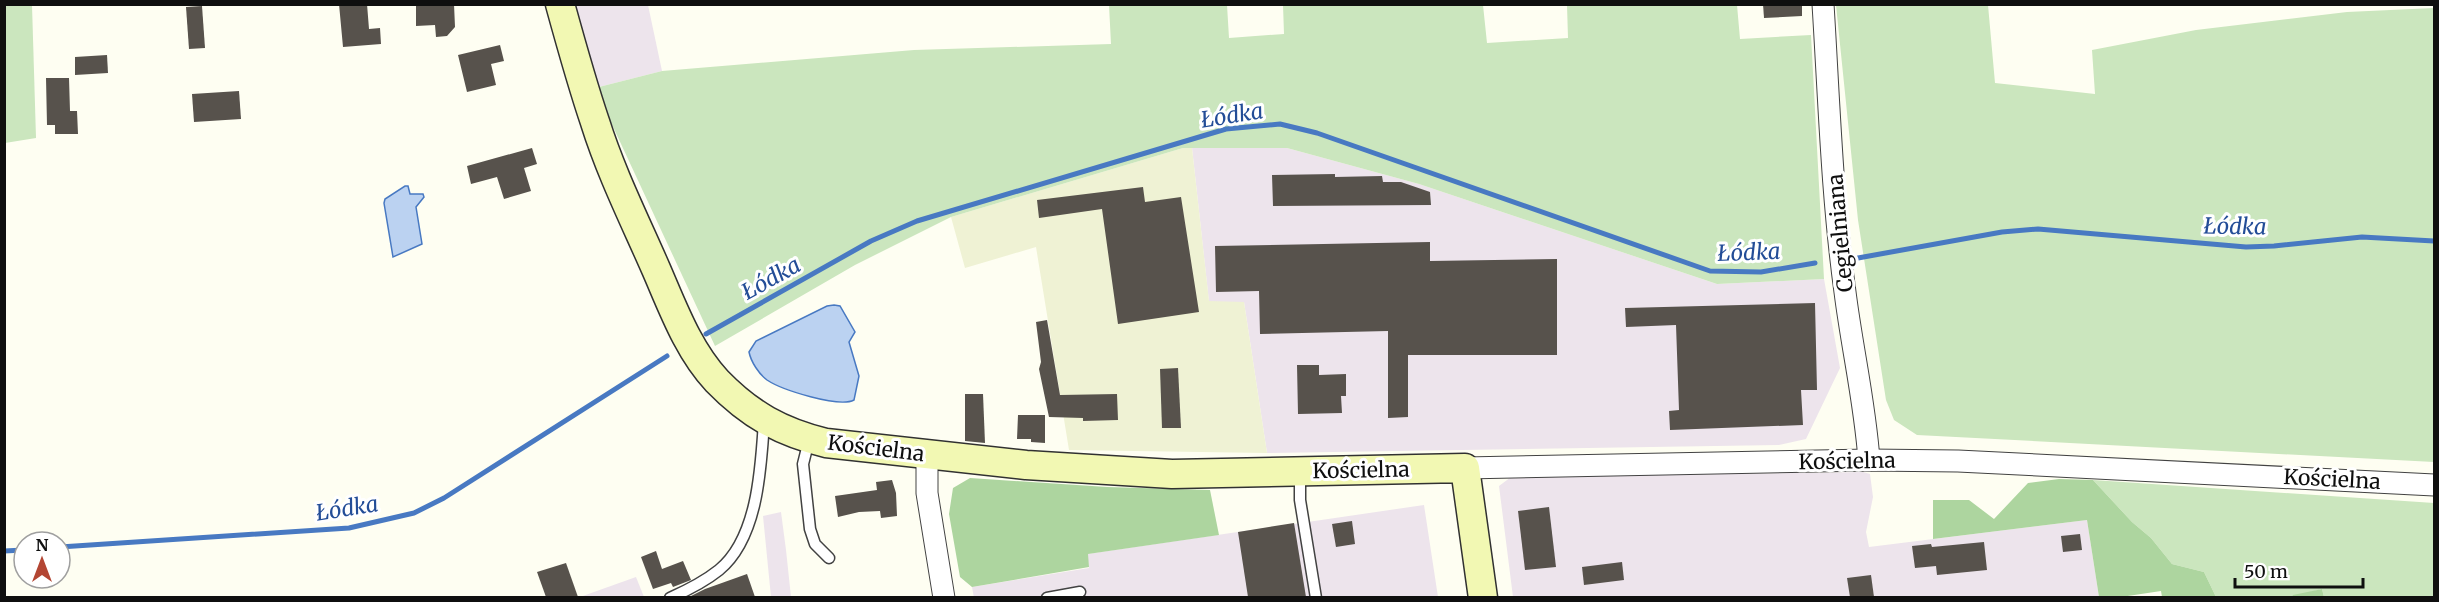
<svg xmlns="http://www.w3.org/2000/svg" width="2439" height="602" font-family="Merriweather,serif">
<rect width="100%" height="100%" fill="#fefef2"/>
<g fill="#ede4ec">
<path d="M573,5h75l14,66 -67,17z"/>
<path d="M1192,148h95l132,36 298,100 107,-5 16,89 -34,71 -27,6 -512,8 -23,-151h-35z"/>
<path d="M1863,472l7,2 3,23 -7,35 3,15 218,-27 12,77h-586l-14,-111 12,-9z"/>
<path d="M1424,505l14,92 -464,1 -2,-11 117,-19 -2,-14z"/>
<path d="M781,512l5,38 5,47h-20l-8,-81z"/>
<path d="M636,577l8,20h-64z"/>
</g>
<path fill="#eff2d4" d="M1183,148h9l17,153 35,1 23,151 -198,-3 -33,-203 -71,21 -14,-51z"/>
<g fill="#cbe6be">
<path d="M5,4l27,1 4,133 -31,5z"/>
<path d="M1109,5h118l2,33 55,-4 -1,-29h200l4,38 81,-5 -1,-33h170l3,34 71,-4 13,244 -107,5 -298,-100 -132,-36h-104l-232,69 -96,48 -140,81 -120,-258 67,-17 252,-21 197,-6z"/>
<path d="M1836,5h152l7,78 100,11 -3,-44 104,-20 151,-18 87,-4v454l-517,-27 -23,-15 -8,-20 -28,-180z"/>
<path d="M2093,480l341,23v94h-110l-2,-8 -30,8h-76l-12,-25 -32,-8 -21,-26 -19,-16z"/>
</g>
<g fill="#add59f">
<path d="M970,478l137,9 103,3 9,45 -131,19 1,13 -117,20 -12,-10 -11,-63 4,-26z"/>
<path d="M2059,479l34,1 39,42 19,16 21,26 32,8 12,25h-54l-1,-6 -40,6h-22l-12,-77 -154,19v-39h36l25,19 34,-36z"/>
<path d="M2322,589l2,8h-32l1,-2z"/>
</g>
<g fill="#bbd2f1" stroke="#4879c2" stroke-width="1.5">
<path d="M405,186h3l2,8h13l1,3 -8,10 6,37 -29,13 -9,-54 1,-4z"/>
<path d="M834,305l6,1 15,26 -6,10 10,34 -5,24c-15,8 -72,-10 -87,-20 -8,-6 -16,-18 -18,-28l7,-11 71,-35z"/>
</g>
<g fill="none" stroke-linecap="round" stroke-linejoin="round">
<g stroke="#4879c2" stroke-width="5">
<path d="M1858,258l144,-26 36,-3 208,18 28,-1 88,-9 72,4"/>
<path d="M706,334l165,-93 46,-20 309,-92 54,-5 37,9 393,138 51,1 54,-9"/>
<path d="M60,547l289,-19 65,-15 30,-15 223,-142"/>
<path d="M4,551l20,-1"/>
</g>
</g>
<g fill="#57524c">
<path d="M339,4h28l2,25 11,-1 1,16 -38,3z"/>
<path d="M416,4h38l1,23 -8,9 -11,1 -1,-12 -19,1z"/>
<path d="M1763,4h39v12l-38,2z"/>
<path d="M202,6l3,42 -16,1 -3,-42z"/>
<path d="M500,45l4,16 -13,3 5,21 -29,7 -9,-37z"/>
<path d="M107,55l1,18 -33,2v-18z"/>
<path d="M46,78h23l1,33h7l1,23h-23v-9h-8z"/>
<path d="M239,91l2,28 -47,3 -2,-28z"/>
<path d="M532,148l5,16 -13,4 7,23 -27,8 -7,-22 -26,7 -4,-18z"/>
<path d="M1335,174v3l47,-1 1,6h18l29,10 1,13 -158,1 -1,-31z"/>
<path d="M1143,187l2,15 36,-5 18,115 -81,12 -16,-115 -63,9 -2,-18z"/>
<path d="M1430,242v19l127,-2v96h-149v62l-20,1v-87l-128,3 -1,-43 -43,1 -1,-46z"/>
<path d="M1815,303l2,87h-16l2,35 -133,5 -1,-19 10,-1 -3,-85 -50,2 -1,-19z"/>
<path d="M1047,320l13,75 57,-1 1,26 -35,1v-3l-34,-1 -10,-48 2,-7 -5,-40z"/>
<path d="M1297,365h22v10l27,-1v22h-5l1,17 -44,1z"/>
<path d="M1178,368l3,60h-19l-2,-59z"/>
<path d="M965,394h18l2,49 -20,-2z"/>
<path d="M1018,415h27v28l-14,-1v-3h-14z"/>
<path d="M892,480l4,13 1,23 -16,2 -1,-7 -21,1 -21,5 -3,-21 42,-6 -1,-8z"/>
<path d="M1549,507l7,60 -31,3 -7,-59z"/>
<path d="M1352,521l3,23 -19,3 -4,-23z"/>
<path d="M1294,523l12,74h-58l-10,-65z"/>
<path d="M2080,534l2,16 -19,2 -2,-16z"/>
<path d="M1984,542l3,28 -50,5 -1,-9 -21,2 -3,-22 19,-2 1,3z"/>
<path d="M656,551l6,18 21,-8 8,19 -18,7 -2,-4 -18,6 -12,-32z"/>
<path d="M1622,562l2,18 -40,5 -2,-18z"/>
<path d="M566,563l12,34h-32l-9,-25z"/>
<path d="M747,574l8,23h-66l16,-8z"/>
<path d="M1871,575l3,22h-24l-3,-19z"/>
</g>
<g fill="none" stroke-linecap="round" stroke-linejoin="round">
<defs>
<g id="lane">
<path d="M809,440l-6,24 7,65 5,15 14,14"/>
<path d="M1300,472v28l16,98"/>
<path d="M670,598c18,-8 34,-16 49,-28 39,-32 42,-102 45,-149"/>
<path d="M1047,598l33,-6"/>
</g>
<g id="street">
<path d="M1823,4c6,96 9,193 22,288 7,56 20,111 24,168"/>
<path d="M927,454v39l17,105"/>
<path d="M1465,468l404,-8 89,1 476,24"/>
</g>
<path id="secondary" d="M560,4c11,40 22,80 35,118 16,51 40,99 61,147 17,39 32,81 61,112 33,34 64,51 109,62l200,22 146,9 293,-6 18,130"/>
</defs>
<use href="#lane" stroke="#424242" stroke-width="13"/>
<use href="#street" stroke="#424242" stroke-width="23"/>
<use href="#secondary" stroke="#313131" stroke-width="31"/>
<use href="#lane" stroke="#fff" stroke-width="10"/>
<use href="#street" stroke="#fff" stroke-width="21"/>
<use href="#secondary" stroke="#f2f8b3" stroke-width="28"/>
</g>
<g text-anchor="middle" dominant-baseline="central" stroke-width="6" stroke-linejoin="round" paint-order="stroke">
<g font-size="21" fill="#0f0f0f" stroke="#fff">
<text transform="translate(1840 233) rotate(-95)">Cegielniana</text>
<text transform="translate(876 448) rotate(7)">Kościelna</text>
<text transform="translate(1847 461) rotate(-1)">Kościelna</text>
<text transform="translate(1361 470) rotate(-1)">Kościelna</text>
<text transform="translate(2332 479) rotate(3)">Kościelna</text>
</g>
<g font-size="22" font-style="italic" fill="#234d97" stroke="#fff">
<text transform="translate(1232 115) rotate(-9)">Łódka</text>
<text transform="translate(2235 226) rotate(1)">Łódka</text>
<text transform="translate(1749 252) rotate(-2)">Łódka</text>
<text transform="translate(771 278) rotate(-29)">Łódka</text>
<text transform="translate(347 508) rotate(-9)">Łódka</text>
</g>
</g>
<rect width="2439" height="602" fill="none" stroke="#0f0f0f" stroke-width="12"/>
<g transform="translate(42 560)"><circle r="28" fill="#ffffff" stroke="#9f9f9f" stroke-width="1.5"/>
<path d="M0-4.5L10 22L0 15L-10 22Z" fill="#b34633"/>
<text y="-9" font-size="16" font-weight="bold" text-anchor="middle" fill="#0f0f0f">N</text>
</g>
<path d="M2235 578v9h128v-9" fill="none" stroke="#0f0f0f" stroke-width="3"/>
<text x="2244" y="578" font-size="18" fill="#0f0f0f" stroke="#ffffff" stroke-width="4.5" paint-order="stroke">50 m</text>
</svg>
